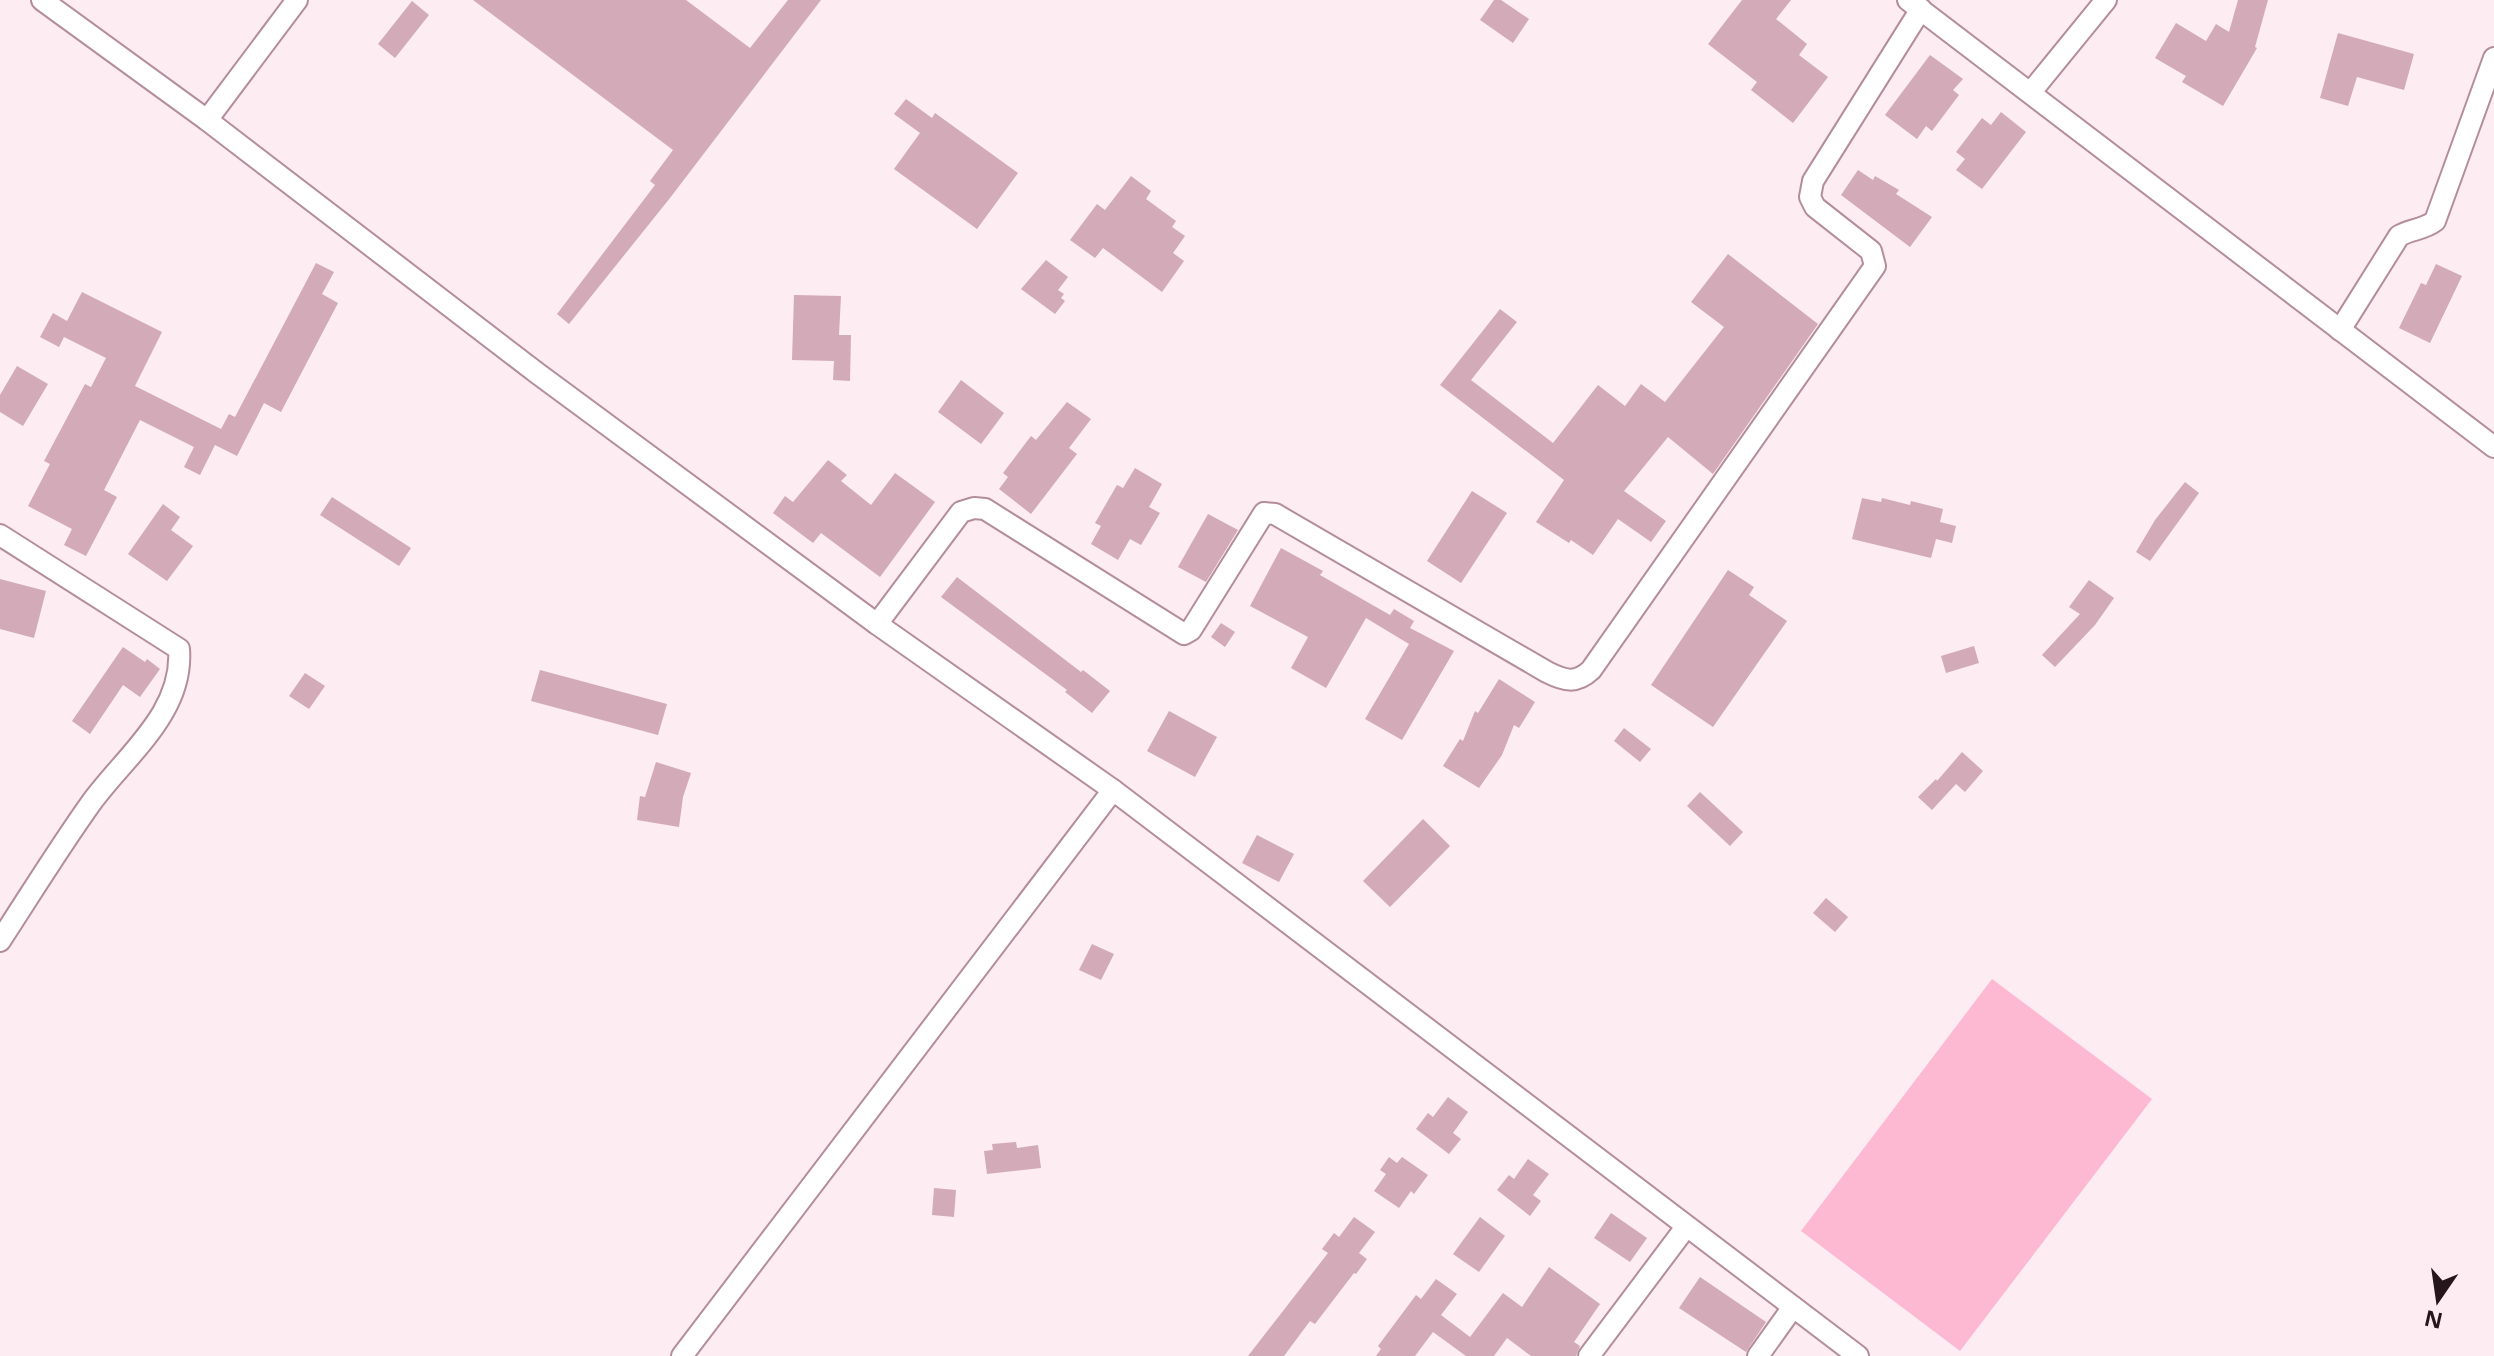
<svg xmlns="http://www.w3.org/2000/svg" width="2494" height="1356" font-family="'Noto Sans',sans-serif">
<rect width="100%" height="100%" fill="#fdecf1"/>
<path fill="#feb9d2" d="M1992,979l160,120 -192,252 -159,-120z"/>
<g fill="#d2aab8">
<path d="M473,0h213l64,48 38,-48h33l-151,198 -101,126 -12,-10 98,-129 -5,-4 23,-31z"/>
<path d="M1494,0h7l28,19 -16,24 -33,-23z"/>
<path d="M1742,0h49l-15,19 31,25 -8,11 29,22 -35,46 -42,-33 6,-8 -49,-38z"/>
<path d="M2238,0h30l-13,47 2,1 -34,58 -41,-24 4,-6 -31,-18 21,-35 30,18 10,-17 13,8z"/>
<path d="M412,1l17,14 -34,43 -17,-14z"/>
<path d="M2338,33l76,21 -10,36 -47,-13 -9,29 -28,-8z"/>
<path d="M1930,55l33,24 -10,11 6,5 -27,36 -6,-5 -9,13 -32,-24z"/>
<path d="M906,99l26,19 3,-5 83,60 -41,56 -83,-60 26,-36 -26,-19z"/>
<path d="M2001,112l25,20 -44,57 -26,-19 9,-11 -9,-7 26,-34 9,7z"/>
<path d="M1858,170l15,10 2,-4 24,14 -3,4 36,23 -22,30 -69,-52z"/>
<path d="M1131,176l20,15 -5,8 30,22 -4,6 13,9 -12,17 11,8 -22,31 -59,-44 -8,10 -25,-18 27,-36 8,6z"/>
<path d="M1728,254l90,70 -105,150 -45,-37 -44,54 42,30 -15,21 -33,-23 -25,36 -22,-15 -2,3 -33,-21 28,-42 -124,-95 60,-76 17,13 -46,58 82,63 45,-58 27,21 16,-22 24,18 59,-75 -33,-25z"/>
<path d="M1046,260l22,17 -10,13 6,4 -3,4 4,3 -10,13 -34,-25z"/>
<path d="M316,263l18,9 -12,22 16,9 -57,109 -17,-9 -27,53 -22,-11 -15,30 -16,-8 10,-20 -54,-27 -36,70 13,7 -31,59 -22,-11 8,-16 -44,-23 22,-42 -6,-3 41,-77 6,3 15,-29 -42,-21 -5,10 -19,-10 13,-24 14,8 15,-29 80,40 -27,54 86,43 8,-15 6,3z"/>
<path d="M2436,264l26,12 -32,67 -31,-15 22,-45 5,2z"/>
<path d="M794,295l47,1 -2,39h12l-1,46 -17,-1 1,-19 -42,-1z"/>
<path d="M17,366l31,18 -25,42 -23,-14v-17z"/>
<path d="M961,380l43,33 -23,31 -43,-32z"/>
<path d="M1067,402l24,17 -22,29 8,6 -46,60 -32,-25 9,-12 -5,-4 28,-37 5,4z"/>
<path d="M828,460l19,15 -6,6 30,24 24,-32 40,29 -55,75 -59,-44 -8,10 -40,-30 12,-17 8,6z"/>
<path d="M1135,468l27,16 -13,23 11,6 -19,32 -11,-6 -12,21 -27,-16 10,-18 -6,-3 22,-38 6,3z"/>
<path d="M2185,482l14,11 -49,68 -14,-9 19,-32z"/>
<path d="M1472,491l35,22 -46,70 -34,-22z"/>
<path d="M332,497l79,51 -12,18 -79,-51z"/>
<path d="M1862,498l19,4 1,-4 28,7 1,-4 32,8 -3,13 16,4 -4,17 -16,-4 -5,19 -79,-19z"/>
<path d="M163,504l17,13 -9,13 22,16 -26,35 -39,-27z"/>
<path d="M1208,514l30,16 -32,52 -28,-15z"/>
<path d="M1281,548l42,23 -3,4 70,40 4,-6 20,12 -4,7 44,23 -52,89 -37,-21 44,-75 -43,-26 -40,70 -35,-20 17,-31 -58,-31z"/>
<path d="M1728,570l26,17 -5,8 38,26 -74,106 -62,-42z"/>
<path d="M957,577l124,95 2,-2 27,21 -18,22 -27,-21 2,-2 -126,-93z"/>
<path d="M0,579l46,12 -12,47 -34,-9z"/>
<path d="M2089,580l25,18 -19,27 -40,42 -13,-12 38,-41 -11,-7z"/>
<path d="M1221,623l14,9 -10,15 -14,-10z"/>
<path d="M1974,646l5,17 -33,10 -5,-17z"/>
<path d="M123,647l22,15 2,-3 13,10 -20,28 -17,-12 -33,49 -18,-13z"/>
<path d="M540,670l127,34 -9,31 -127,-34z"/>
<path d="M305,673l20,13 -16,23 -20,-13z"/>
<path d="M1499,679l36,23 -16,26 -5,-3 -12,30 -23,33 -36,-22 17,-27 3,2 12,-30 3,2z"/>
<path d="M1169,711l48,26 -22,40 -48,-26z"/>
<path d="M1624,728l27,21 -11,13 -26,-21z"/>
<path d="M1962,752l21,19 -18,21 -9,-8 -24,26 -14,-13 18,-18 1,2z"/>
<path d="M656,762l35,11 -8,24 -4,30 -42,-7 3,-24 5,1z"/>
<path d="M1700,792l43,40 -13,14 -43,-40z"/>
<path d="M1423,819l27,27 -60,61 -27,-26z"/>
<path d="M1257,835l37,19 -15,28 -37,-19z"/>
<path d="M1826,898l22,19 -13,15 -22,-19z"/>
<path d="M1092,944l22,10 -13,26 -22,-10z"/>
<path d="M1448,1097l20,15 -15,21 8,6 -12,15 -33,-25 12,-16 5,4z"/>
<path d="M1016,1142l1,6 21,-3 3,23 -54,6 -3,-23 9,-1 -1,-6z"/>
<path d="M1389,1157l8,6 5,-6 26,18 -14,19 -3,-3 -12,17 -25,-17 12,-17 -6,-4z"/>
<path d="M1528,1159l21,15 -16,21 8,6 -11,15 -33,-26 12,-15 5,4z"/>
<path d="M934,1188l22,2 -2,27 -22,-2z"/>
<path d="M1611,1213l36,25 -17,24 -36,-24z"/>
<path d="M1354,1217l21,15 -16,21 8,6 -11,15 -2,-1 -39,51 -5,-3 -26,35h-36l80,-103 -6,-4 12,-16 5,4z"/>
<path d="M1480,1217l25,19 -26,36 -26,-18z"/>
<path d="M1549,1267l51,37 -26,38 6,4 -4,10h-45l-24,-18 -13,18h-28l-33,-24 -18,24h-39l5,-7 -3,-3 38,-51 5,4 15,-20 21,15 -16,21 29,22 33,-44 19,14z"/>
<path d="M1700,1277l66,45 -20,30 -67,-44z"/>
</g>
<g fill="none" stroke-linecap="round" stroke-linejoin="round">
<defs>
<g id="minor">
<path d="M42,0l165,120 330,253 340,251 236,166 745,566"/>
<path d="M1908,0l586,447"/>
<path d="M2031,92l75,-92"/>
<path d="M207,120l90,-120"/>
<path d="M2340,330l59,-94c12,-7 24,-6 36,-15l59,-163"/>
<path d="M0,535l179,114c5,64 -54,107 -88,154 -32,45 -61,92 -91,138"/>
<path d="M877,624l84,-112 13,-4 11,1 199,125 7,-4 73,-117 11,1 272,158c18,9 29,12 44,-2l284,-404 -4,-15 -56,-44 -5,-10 3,-16 108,-172"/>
<path d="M682,1356l431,-566"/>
<path d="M1589,1356l97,-129"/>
<path d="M1758,1356l35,-49"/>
</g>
</defs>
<use href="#minor" stroke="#b48d9b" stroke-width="24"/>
<use href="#minor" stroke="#fff" stroke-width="20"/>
</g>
<g transform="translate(2438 1300) rotate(193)" stroke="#fdecf1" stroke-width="6" paint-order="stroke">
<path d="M0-6L14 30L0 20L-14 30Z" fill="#24161b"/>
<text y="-12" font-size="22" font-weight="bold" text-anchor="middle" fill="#24161b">N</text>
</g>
</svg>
